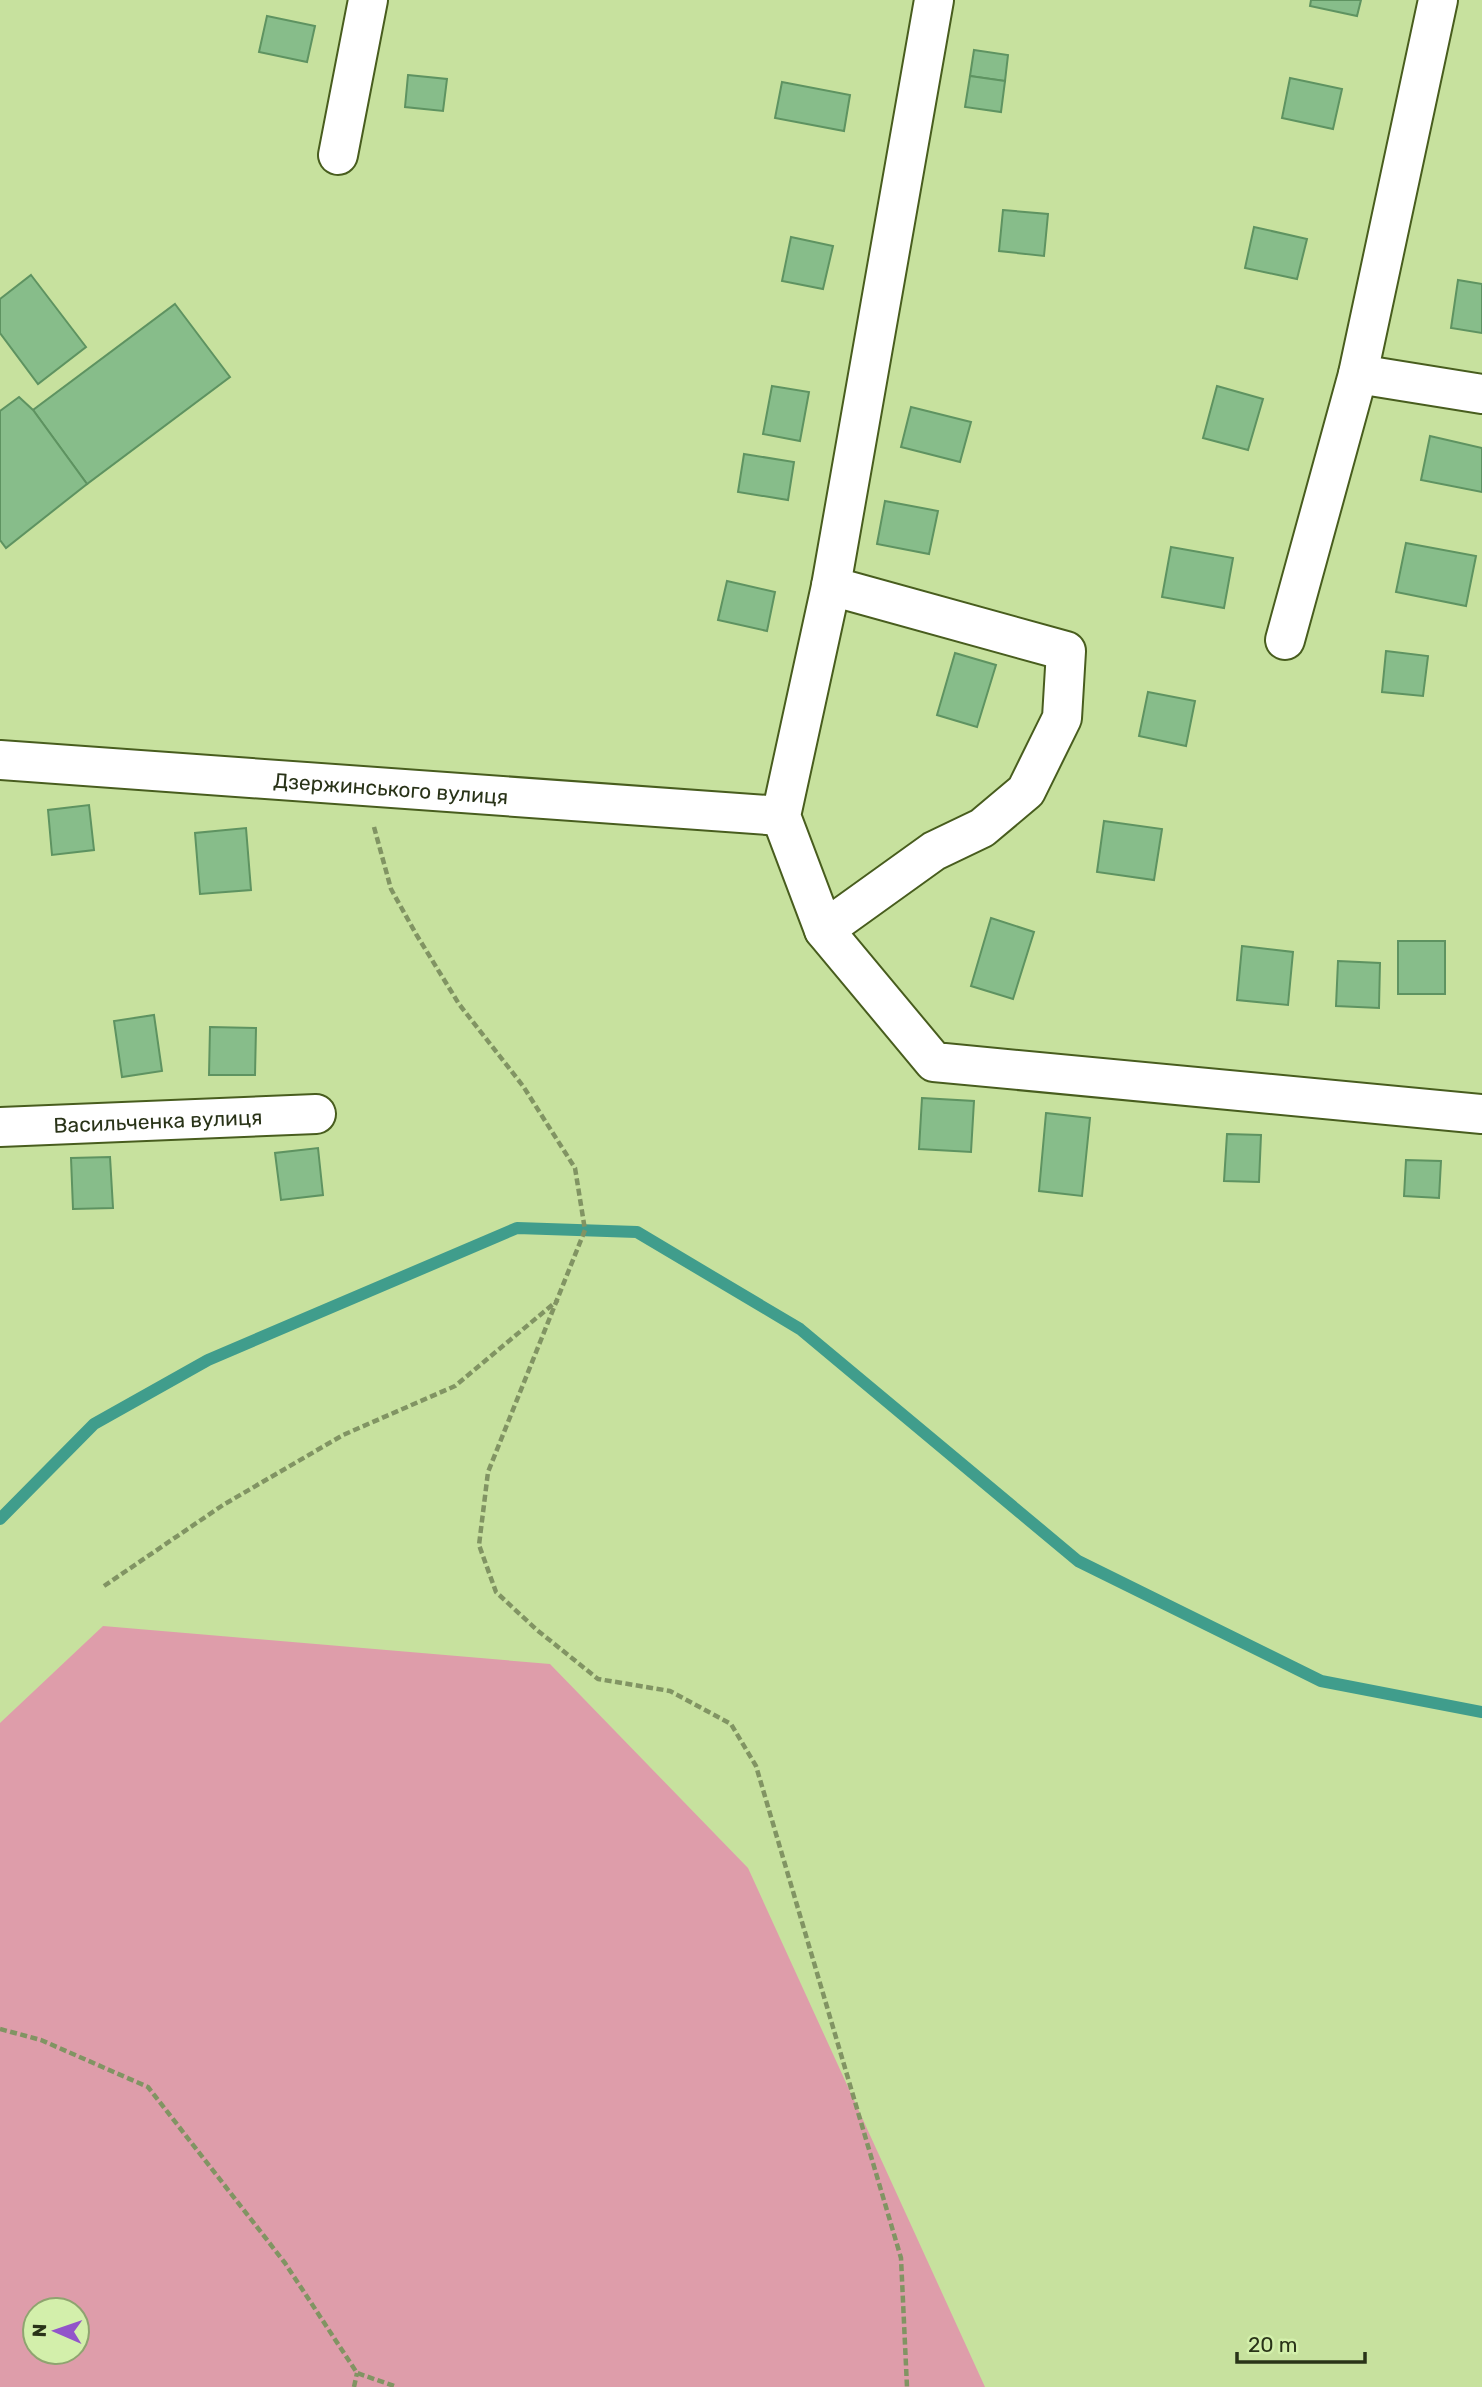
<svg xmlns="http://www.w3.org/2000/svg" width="1482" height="2387" font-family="Rubik,sans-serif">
<rect width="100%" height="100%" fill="#c7e19e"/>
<path fill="#de9daa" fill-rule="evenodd" d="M103,1626l447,38 198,204 237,519h-985v-664zM35,2310h42v42h-42z"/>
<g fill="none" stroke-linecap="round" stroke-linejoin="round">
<path stroke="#409d8c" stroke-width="12" d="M0,1519l94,-95 114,-64 309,-132 120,4 163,97 278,232 243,120 161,31"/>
</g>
<g fill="#87bd8a" stroke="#5e9361" stroke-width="2">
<path d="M1311,0h50l-4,16 -47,-10z"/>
<path d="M267,16l48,10 -8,36 -48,-10z"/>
<path d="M974,50l34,5 -3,26 -35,-5z"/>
<path d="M408,75l39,4 -4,32 -38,-4z"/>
<path d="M970,76l35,5 -4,31 -36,-5z"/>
<path d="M1290,78l52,11 -9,40 -51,-11z"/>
<path d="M782,82l68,13 -6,36 -69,-13z"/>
<path d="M1003,210l45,4 -4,42 -45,-5z"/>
<path d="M1254,227l53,12 -10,40 -52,-11z"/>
<path d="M791,237l42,9 -10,43 -41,-8z"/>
<path d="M31,275l55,72 -48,37 -38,-51v-34z"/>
<path d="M1458,280l24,4v49l-31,-5z"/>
<path d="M175,304l55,73 -143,107 -54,-74z"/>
<path d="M772,386l37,6 -9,49 -37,-7z"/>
<path d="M1217,386l46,13 -15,51 -45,-12z"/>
<path d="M19,397l14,13 54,74 -81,64 -6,-8v-129z"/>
<path d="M911,407l60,15 -11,40 -59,-15z"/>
<path d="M1430,436l52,12v44l-61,-12z"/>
<path d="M744,454l50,8 -6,38 -50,-8z"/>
<path d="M885,501l53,10 -9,43 -52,-10z"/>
<path d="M1406,543l70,13 -10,50 -70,-14z"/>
<path d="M1171,547l62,11 -9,50 -62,-11z"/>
<path d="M727,581l48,11 -8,39 -49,-11z"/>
<path d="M1386,651l42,5 -5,40 -41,-4z"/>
<path d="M955,653l41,12 -19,62 -40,-12z"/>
<path d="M1148,692l47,9 -9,45 -47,-10z"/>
<path d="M89,805l5,45 -42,5 -4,-45z"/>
<path d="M1104,821l58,8 -8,51 -57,-8z"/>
<path d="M246,828l5,62 -51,4 -5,-61z"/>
<path d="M991,918l43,14 -21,67 -42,-13z"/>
<rect x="1398" y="941" width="47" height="53"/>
<path d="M1242,946l51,6 -5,53 -51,-5z"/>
<path d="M1338,961l42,2 -1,45 -43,-2z"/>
<path d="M154,1015l8,56 -40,6 -8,-56z"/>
<path d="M210,1027l46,1 -1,47h-46z"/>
<path d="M922,1098l52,3 -3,51 -52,-3z"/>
<path d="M1046,1113l44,5 -8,78 -43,-5z"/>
<path d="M1227,1134l34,1 -2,47 -35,-1z"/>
<path d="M318,1148l5,47 -42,5 -6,-47z"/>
<path d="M110,1157l3,51 -40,1 -2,-51z"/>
<path d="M1406,1160l35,1 -2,37 -35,-2z"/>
</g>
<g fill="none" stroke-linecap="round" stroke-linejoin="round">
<defs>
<g id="minor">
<path d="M934,0l-103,586 -50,230 43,114 110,132 548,52"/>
<path d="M338,155l30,-155"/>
<path d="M1358,374l124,20"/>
<path d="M1285,640l73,-266 80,-374"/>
<path id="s1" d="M0,760l781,56"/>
<path d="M824,930l110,-79 48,-23 44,-37 36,-73 4,-67 -235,-65"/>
<path id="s2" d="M0,1127l316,-13"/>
</g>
</defs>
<use href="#minor" stroke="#485d1e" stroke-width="42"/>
<g stroke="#819463" stroke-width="4.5" stroke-dasharray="7 3.5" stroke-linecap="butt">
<path d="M374,827l17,62 25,45 43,70 64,82 52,82 10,62 -97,242 -9,73 17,47 41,38 61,49 72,12 61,33 25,42 145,492 6,129"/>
<path d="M104,1586l119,-81 120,-70 112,-49 103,-86"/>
<path d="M0,2029l41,11 107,47 137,176 72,110 40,14"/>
<path d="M354,2387l3,-14"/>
</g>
<use href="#minor" stroke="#fff" stroke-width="38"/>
</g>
<g text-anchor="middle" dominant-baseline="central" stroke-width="5" stroke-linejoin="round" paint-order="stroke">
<g font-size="21" fill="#293318" stroke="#d3efab">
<text stroke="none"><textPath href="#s1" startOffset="392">Дзержинського вулиця</textPath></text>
<text stroke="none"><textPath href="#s2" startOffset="158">Васильченка вулиця</textPath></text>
</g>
</g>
<g transform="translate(56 2331) rotate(272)"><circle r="33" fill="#d3efab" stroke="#8fa470" stroke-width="2"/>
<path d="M0-5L12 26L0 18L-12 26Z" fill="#9254ca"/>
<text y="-10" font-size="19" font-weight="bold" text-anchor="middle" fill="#293318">N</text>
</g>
<path d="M1237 2352v10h128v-10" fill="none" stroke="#293318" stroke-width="3.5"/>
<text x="1248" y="2352" font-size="21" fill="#293318" stroke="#d3efab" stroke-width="5" paint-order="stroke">20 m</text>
</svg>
